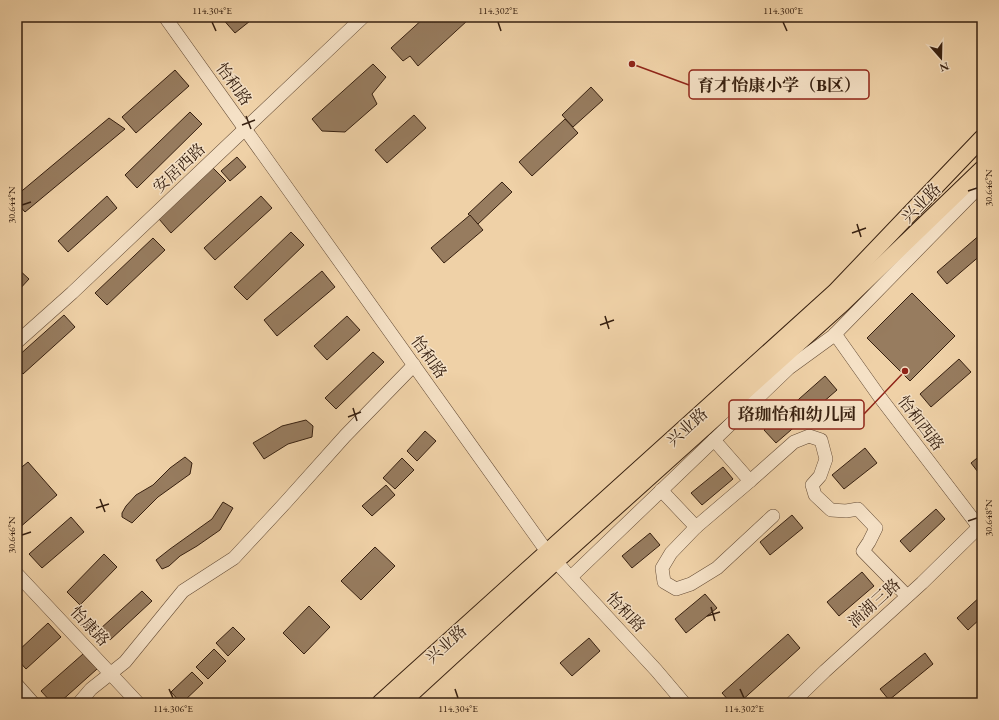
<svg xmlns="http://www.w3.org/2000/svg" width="999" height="720" font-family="'EB Garamond','Noto Serif SC',serif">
<rect width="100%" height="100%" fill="#efd1a7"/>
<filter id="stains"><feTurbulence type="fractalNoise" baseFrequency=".005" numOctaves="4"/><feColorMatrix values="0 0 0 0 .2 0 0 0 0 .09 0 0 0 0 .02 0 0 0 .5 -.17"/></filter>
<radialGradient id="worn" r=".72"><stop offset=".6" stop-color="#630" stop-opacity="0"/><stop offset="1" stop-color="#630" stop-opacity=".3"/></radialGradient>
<g fill="#977c5f" stroke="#372010">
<path d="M221,17h34l-20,16z"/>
<path d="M425,17h43v3l-50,46 -8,-10 -7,5 -12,-13z"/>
<path d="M373,64l13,13 -14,17 5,10 -32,28 -23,-1 -10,-12z"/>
<path d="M175,70l14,16 -53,47 -14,-16z"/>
<path d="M591,87l12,13 -30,27 -11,-12z"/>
<path d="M190,112l12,12 -65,64 -12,-13z"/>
<path d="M414,115l12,13 -39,35 -12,-13z"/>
<path d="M109,118l16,11 -100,83 -8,-9v-8z"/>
<path d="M565,119l13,14 -46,43 -13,-14z"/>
<path d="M237,157l9,10 -16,14 -9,-10z"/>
<path d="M213,168l13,13 -55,52 -12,-14z"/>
<path d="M502,182l10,10 -34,32 -10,-10z"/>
<path d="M107,196l10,12 -49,44 -10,-11z"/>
<path d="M261,196l11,12 -57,52 -11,-12z"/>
<path d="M470,215l13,15 -39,33 -13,-15z"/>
<path d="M291,232l13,13 -57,55 -13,-13z"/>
<path d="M982,233v21l-35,30 -10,-12z"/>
<path d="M153,238l12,12 -58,55 -12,-12z"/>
<path d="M17,268l12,11 -12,13z"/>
<path d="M322,271l13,16 -58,49 -13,-16z"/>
<path d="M912,293l43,43 -45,45 -43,-43z"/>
<path d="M64,315l11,12 -52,47 -6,-7v-10z"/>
<path d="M347,316l13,14 -33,30 -13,-14z"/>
<path d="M373,352l11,10 -48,47 -11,-11z"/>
<path d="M959,359l12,13 -40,35 -11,-13z"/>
<path d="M825,376l12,14 -61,53 -12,-13z"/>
<path d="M306,420l7,6 -1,11 -24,7 -24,15 -11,-16 29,-17z"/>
<path d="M425,431l11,10 -19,20 -10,-10z"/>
<path d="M865,448l12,15 -33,26 -12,-14z"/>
<path d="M982,454v21l-1,1 -10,-13z"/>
<path d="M185,457l7,6 -2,11 -32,23 -26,26 -10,-6v-4l4,-7 10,-11 17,-10 17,-17z"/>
<path d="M402,458l12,12 -19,19 -12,-11z"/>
<path d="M28,462l29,33 -39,34 -1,-58z"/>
<path d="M723,467l10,12 -31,26 -11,-12z"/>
<path d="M386,485l9,10 -23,21 -10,-10z"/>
<path d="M223,502l10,6 -13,22 -23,16 -17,10 -11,10 -7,3 -6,-9 14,-11 42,-30z"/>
<path d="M936,509l9,10 -35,33 -10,-11z"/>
<path d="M792,515l11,13 -33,27 -10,-13z"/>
<path d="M71,517l13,15 -42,36 -13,-14z"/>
<path d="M650,533l10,12 -28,23 -10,-12z"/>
<path d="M375,547l20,19 -34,34 -20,-19z"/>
<path d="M104,554l13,13 -37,38 -13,-13z"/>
<path d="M862,572l12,14 -35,30 -12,-14z"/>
<path d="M142,591l10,10 -42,39 -10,-11z"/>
<path d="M705,594l12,14 -31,25 -11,-14z"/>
<path d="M982,595v22l-14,13 -11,-12z"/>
<path d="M309,606l21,21 -26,27 -21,-21z"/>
<path d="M48,623l13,14 -35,32 -9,-10v-7z"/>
<path d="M233,627l12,12 -17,17 -12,-13z"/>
<path d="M788,634l12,14 -61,55h-8l-9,-10z"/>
<path d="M589,638l11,13 -28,25 -12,-13z"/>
<path d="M214,649l12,12 -18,18 -12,-12z"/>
<path d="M925,653l8,11 -44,36 -9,-11z"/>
<path d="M83,654l14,15 -38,34h-7l-11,-12z"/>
<path d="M192,672l11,11 -21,20h-1l-10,-11z"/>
<path d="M536,699l3,4h-8z"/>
</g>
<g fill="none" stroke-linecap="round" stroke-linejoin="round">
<defs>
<g id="minor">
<path d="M165,17l383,536 108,117 28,33"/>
<path d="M835,334l44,62 103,135"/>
<path d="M17,342l55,-49 291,-276"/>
<path d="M750,481l44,-39 15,-6 12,4 5,19 -6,17 -8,9 3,10 16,15 15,1 12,-2 18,19 -7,14 -6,9 44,45"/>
<path d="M661,490l35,37 54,-46 -36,-41"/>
<path d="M696,527l-25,26 -9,15 2,14 12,7 15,-5 26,-16 56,-52"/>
<path d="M17,574l121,129"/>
<path d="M571,577l218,-209 44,-32 149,-152"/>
<path d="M17,685l16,18"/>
<path d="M79,703l12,-14 34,-27 58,-71 51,-33 51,-55 60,-67 69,-71"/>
<path d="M792,703l33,-32 97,-88 57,-56"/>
</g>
<g id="major">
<path d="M380,703l455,-411 147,-154"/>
<path d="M401,703l155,-142 287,-258 139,-134"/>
</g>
</defs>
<use href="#minor" stroke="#654c36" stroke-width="14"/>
<use href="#major" stroke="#372010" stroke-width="18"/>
<use href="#minor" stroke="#f5e1c6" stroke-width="13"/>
<use href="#major" stroke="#efd1a7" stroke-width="16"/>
</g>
<path fill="none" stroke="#372010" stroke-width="1.5" d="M212,22l4,9M498,22l3,9M783,22l4,9M246,116l5,13M242,125l13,-5M968,191l9,-3M22,205l9,-3M857,224l4,13M852,233l14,-5M605,316l4,13M600,325l14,-5M353,408l4,13M348,417l13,-5M100,499l5,13M96,508l13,-4M968,521l9,-3M22,535l9,-3M711,607l4,14M707,616l13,-4M169,689l4,9M455,689l3,9M740,689l4,9"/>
<g text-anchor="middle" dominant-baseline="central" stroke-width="3" stroke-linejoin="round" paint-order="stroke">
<g font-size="16" fill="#372010" stroke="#f5e1c6">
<text transform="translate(234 84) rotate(54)">怡和路</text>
<text transform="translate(179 168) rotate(-43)">安居西路</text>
<text transform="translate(921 203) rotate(-46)">兴业路</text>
<text transform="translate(429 357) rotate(54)">怡和路</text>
<text transform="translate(921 423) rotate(53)">怡和西路</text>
<text transform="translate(687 427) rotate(-42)">兴业路</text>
<text transform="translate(874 603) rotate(-42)">淌湖三路</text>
<text transform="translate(626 612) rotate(47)">怡和路</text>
<text transform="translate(90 626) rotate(47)">怡康路</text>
<text transform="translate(446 644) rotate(-42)">兴业路</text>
</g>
</g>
<path fill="none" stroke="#8f2418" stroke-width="1.5" d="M632 64L689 85M905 371L864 414"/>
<g fill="#8f2418" stroke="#f5e1c6" stroke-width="1.5">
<circle cx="632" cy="64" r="4"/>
<circle cx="905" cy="371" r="4"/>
</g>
<g fill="#f5e1c6" stroke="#8f2418" stroke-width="1.5">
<rect x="689" y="70" width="180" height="29" rx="4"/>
<rect x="729" y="400" width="135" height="29" rx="4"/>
</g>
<g font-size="17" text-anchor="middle" font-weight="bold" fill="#372010">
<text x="779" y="91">育才怡康小学（B区）</text>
<text x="797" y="420">珞珈怡和幼儿园</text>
</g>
<rect width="999" height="720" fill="none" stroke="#efd1a7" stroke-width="44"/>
<g transform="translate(941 58) rotate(160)" stroke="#f5e1c6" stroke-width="3" paint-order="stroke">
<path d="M0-3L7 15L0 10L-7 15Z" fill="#372010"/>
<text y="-6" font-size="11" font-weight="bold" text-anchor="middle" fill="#372010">N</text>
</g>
<rect x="22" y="22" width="955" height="676" fill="none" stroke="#372010" stroke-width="1.5"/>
<g font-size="10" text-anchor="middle" fill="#372010">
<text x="212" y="14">114.304°E</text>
<text x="498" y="14">114.302°E</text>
<text x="783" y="14">114.300°E</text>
<text transform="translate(988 188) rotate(-90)" y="4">30.646°N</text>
<text transform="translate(11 205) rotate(-90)" y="4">30.644°N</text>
<text transform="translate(988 518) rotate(-90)" y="4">30.648°N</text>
<text transform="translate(11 535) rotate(-90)" y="4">30.646°N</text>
<text x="173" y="712">114.306°E</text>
<text x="458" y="712">114.304°E</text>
<text x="744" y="712">114.302°E</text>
</g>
<rect width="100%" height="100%" filter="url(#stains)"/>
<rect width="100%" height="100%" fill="url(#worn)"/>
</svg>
